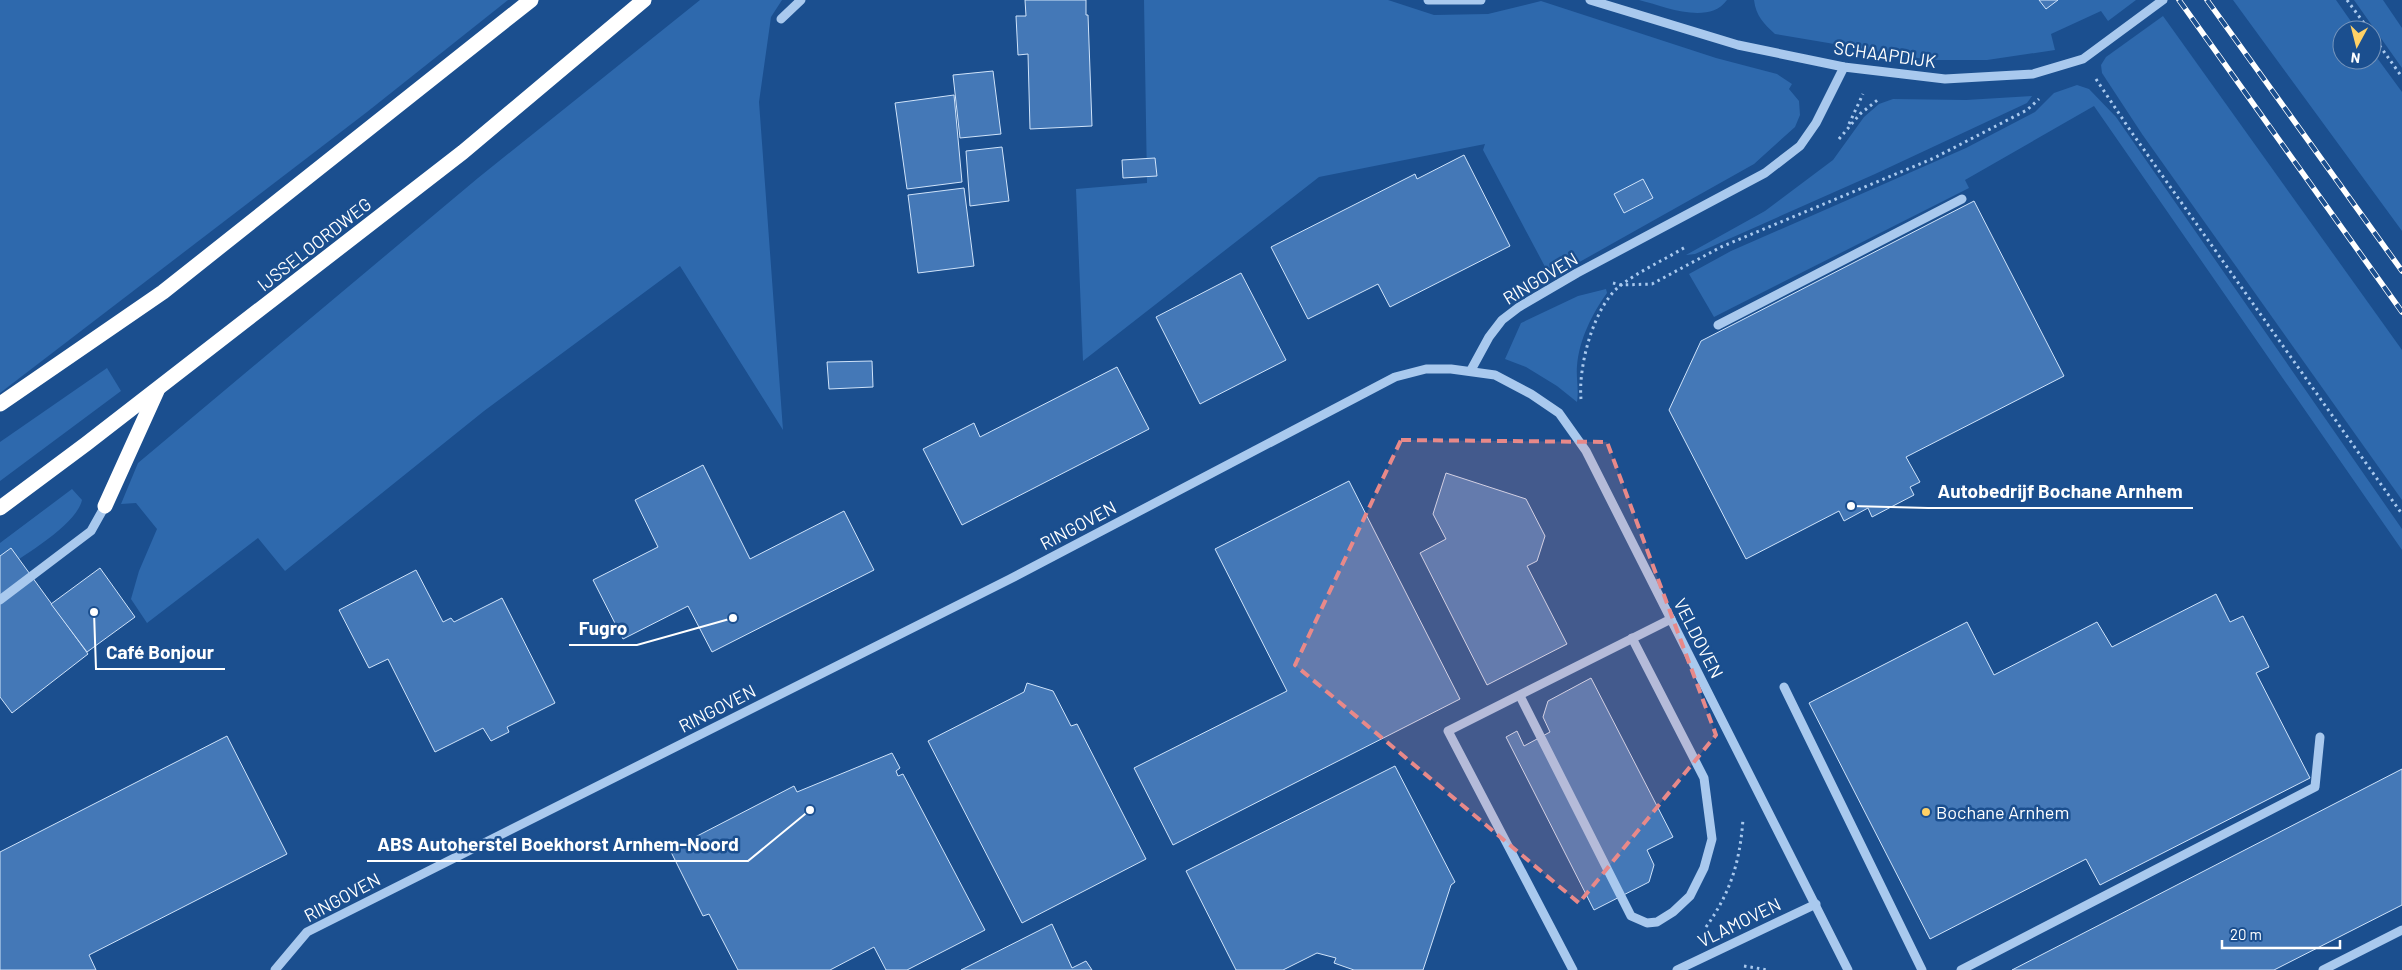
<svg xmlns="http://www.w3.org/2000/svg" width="2402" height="970" font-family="Barlow,sans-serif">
<rect width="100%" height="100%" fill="#1b4f8f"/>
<g fill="#2e69ad">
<path d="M0,0h508l-141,112 -367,281z"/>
<path d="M700,0h82l-11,17 -12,85 24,328 -103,-164 -196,145 -199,160 -27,-33 -111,85 -16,-24 8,-28 18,-42 -21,-26 -15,1 17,-41 340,-285z"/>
<path d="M1144,0h244l46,15 54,-1 53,-13 175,57 61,16 15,10 -3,5 10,12 1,14 -5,12 -41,37 -203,114 -68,-128 2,-6 -166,33 -236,184 -7,-172 71,-6z"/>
<path d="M1639,0h88c-19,26 -63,6 -88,0z"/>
<path d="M1754,0h382l-28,21 -7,-10 -50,23 4,16 -68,10h-58l-154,-26c-11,-10 -19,-18 -21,-34z"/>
<path d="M2233,0h103l21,30h-15v30h30v-9l30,41v139z"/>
<path d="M2354,0h29l19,28v40z"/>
<path d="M2163,16l239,334v150l-260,-366 -40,-61 -1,-8 5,-8z"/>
<path d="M2077,85l12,4 27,28 286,412v21l-308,-444 -129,74 4,8 -255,129 -25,-43 42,-23 235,-103 69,-36 19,-19z"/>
<path d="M2032,96l-5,7 -152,71 -180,80 -9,1 79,-44 68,-51 31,-43 15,-13 14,-5 73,1z"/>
<path d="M1606,289l1,4c-15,21 -28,47 -30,73 -1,12 2,25 0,36l-20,-16 -31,-19 -21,-8 16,-36 57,-27z"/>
<path d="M107,368l14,23 -121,90v-39z"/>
<path d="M72,489l10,11c-6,26 -60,56 -82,72v-29z"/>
</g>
<g fill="#4478b7" stroke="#cfe3fa">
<path d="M1025,0h61v15h2l4,111 -62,3 -2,-75 -10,1 -2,-39h10z"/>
<path d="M2039,0h19l-12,9z"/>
<path d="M993,71l8,63 -41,4 -7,-63z"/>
<path d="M954,95l8,87 -55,7 -12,-86z"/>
<path d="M1002,147l7,54 -39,5 -4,-55z"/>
<path d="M1464,155l46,91 -120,61 -12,-23 -70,35 -37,-72 144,-73 2,5z"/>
<path d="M1155,158l2,18 -34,2 -1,-18z"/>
<path d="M1643,179l10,19 -29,15 -10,-19z"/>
<path d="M964,188l10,78 -56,7 -10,-78z"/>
<path d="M1974,201l90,175 -158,81 14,25 -10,5 4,8 -42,22 -4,-9 -24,13 -5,-10 -93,48 -77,-149 32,-69z"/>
<path d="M1241,273l45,87 -86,44 -44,-87z"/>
<path d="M872,361l1,26 -44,2 -2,-27z"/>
<path d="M1117,367l32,62 -187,96 -39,-76 51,-26 6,14z"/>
<path d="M703,465l47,94 94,-48 30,59 -162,82 -24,-46 -65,33 -30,-59 65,-33 -23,-47z"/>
<path d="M1446,473l80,26 19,37 -8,25 -10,5 40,78 -80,41 -67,-132 26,-14 -13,-25z"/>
<path d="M1349,481l111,218 -287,146 -39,-77 153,-77 -72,-142z"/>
<path d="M11,548l77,106 -76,59 -12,-16v-141z"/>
<path d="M100,568l35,49 -48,35 -36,-48z"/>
<path d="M416,570l27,52 8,-4 3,4 48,-24 53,105 -48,24 2,5 -18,9 -8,-13 -48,24 -47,-93 -19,9 -30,-58z"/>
<path d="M2216,594l14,28 13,-6 26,51 -13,6 54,105 -210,107 -14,-26 -156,80 -121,-236 158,-81 27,53 103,-53 15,25z"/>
<path d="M1591,678l82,159 -26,13 7,15 -5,17 -55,28 -88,-173 11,-6 7,15 26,-14 -7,-15 5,-16z"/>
<path d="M1027,683l26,8 18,35 6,-2 69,135 -124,64 -94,-182 96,-49z"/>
<path d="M227,736l60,118 -198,101 7,15h-96v-118z"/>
<path d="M892,753l8,15 -4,3 2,5 5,-2 82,156 -78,40h-21l-12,-23 -44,23h-92l-29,-56 -6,2 -33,-66 124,-64 3,6z"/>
<path d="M1395,766l60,116 -4,3 -28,85h-69l-20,-7 2,-5 -19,-5 -34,17h-47l-50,-99z"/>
<path d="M2402,769v136l-128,65h-262z"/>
<path d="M1052,924l20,44 14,-7 6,9h-131z"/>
</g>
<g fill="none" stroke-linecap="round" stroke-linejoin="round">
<g stroke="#a9c9ee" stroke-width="3" stroke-dasharray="2.5 4" stroke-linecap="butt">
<path d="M2347,0l22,30"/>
<path d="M2372,35l30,42"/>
<path d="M2096,79l34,51 272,384"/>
<path d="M1849,124l14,-30"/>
<path d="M1839,139l21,-25 20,-16"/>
<path d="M1613,283l8,2 31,-1 69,-37 213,-89 93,-48 12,-11"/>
<path d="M1581,399c-3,-33 13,-94 40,-114 20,-15 45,-26 66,-39"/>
<path d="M1706,927c25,-35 34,-66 37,-108"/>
<path d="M1744,966l24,4"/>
</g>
<g stroke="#a9c9ee" stroke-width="9">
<path d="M1428,0h53"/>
<path d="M1590,0l148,45 106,22 101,12 88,-5 50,-15 80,-59"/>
<path d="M781,19l20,-19"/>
<path d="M1718,325l244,-126"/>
<path d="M1471,370l18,-33 13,-17 17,-13 58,-34 188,-100 35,-27 16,-23 28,-56"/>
<path d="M0,600l91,-69 14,-25"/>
<path d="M1784,687l138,283"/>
<path d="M1520,696l111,220 16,7 10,-1 16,-10 17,-16 14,-28 8,-29 -8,-61 -72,-140"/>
<path d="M275,970l32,-38 703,-353 385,-202 31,-8h25l44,6 36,19 28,19 27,38 262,519"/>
<path d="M1573,970l-125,-239 223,-112"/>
<path d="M1677,970l139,-66"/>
<path d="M1961,970l354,-183 5,-50"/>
<path d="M2323,970l79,-40"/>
</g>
<g stroke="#fff" stroke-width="15">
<path d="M0,404l163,-112 368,-292"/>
<path d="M105,506l52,-115"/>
<path d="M0,508l86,-64 377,-292 181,-152"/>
</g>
<defs>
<g id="rail">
<path d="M2179,0l223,312"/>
<path d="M2207,0l195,271"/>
</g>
</defs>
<use href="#rail" stroke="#fff" stroke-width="5.5"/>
<use href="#rail" stroke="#1b4f8f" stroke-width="4" stroke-dasharray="11" stroke-linecap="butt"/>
</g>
<path fill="#e88989" fill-opacity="0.2" stroke="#e88989" stroke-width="4" stroke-dasharray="10 6" stroke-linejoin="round" d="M1401,440l206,2 109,293 -137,168 -284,-238z"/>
<circle fill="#ffd166" stroke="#1b4f8f" stroke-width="2" cx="1926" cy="812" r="5"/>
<g text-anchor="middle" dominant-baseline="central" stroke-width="5" stroke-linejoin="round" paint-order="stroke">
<g font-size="18" fill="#fff" stroke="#1b4f8f">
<text transform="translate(1885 54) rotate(8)">SCHAAPDIJK</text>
<text transform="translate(314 244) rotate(-38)">IJSSELOORDWEG</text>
<text transform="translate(1540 278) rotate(-31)">RINGOVEN</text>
<text transform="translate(1078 525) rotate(-28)">RINGOVEN</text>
<text transform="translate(1699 638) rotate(63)">VELDOVEN</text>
<text transform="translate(717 708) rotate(-27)">RINGOVEN</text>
<text transform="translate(342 897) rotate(-28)">RINGOVEN</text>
<text transform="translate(1739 922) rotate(-26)">VLAMOVEN</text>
</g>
<g font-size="18" fill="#fff" stroke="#1b4f8f" text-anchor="start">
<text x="1936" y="812">Bochane Arnhem</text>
</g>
</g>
<path fill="none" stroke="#fff" stroke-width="2" d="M1851 506L1928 508H2193M733 618L637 645H569M94 612L96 669H225M810 810L748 861H367"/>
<g fill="#fff" stroke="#1b4f8f" stroke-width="2">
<circle cx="1851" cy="506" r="5"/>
<circle cx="733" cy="618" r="5"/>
<circle cx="94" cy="612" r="5"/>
<circle cx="810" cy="810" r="5"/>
</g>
<g font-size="19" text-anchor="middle" font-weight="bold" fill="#fff" stroke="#1b4f8f" stroke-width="5" stroke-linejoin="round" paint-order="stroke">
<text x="2060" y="498">Autobedrijf Bochane Arnhem</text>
<text x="603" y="635">Fugro</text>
<text x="160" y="659">Café Bonjour</text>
<text x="558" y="851">ABS Autoherstel Boekhorst Arnhem-Noord</text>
</g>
<g transform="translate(2357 45) rotate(187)"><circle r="24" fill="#1b4f8f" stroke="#7695bc"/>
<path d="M0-4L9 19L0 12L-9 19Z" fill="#ffd166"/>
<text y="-8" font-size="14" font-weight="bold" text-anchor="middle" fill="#ffffff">N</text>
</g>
<path d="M2222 940v8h118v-8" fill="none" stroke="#ffffff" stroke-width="2.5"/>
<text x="2230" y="940" font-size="15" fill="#ffffff" stroke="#1b4f8f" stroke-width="4" paint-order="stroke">20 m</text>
</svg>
